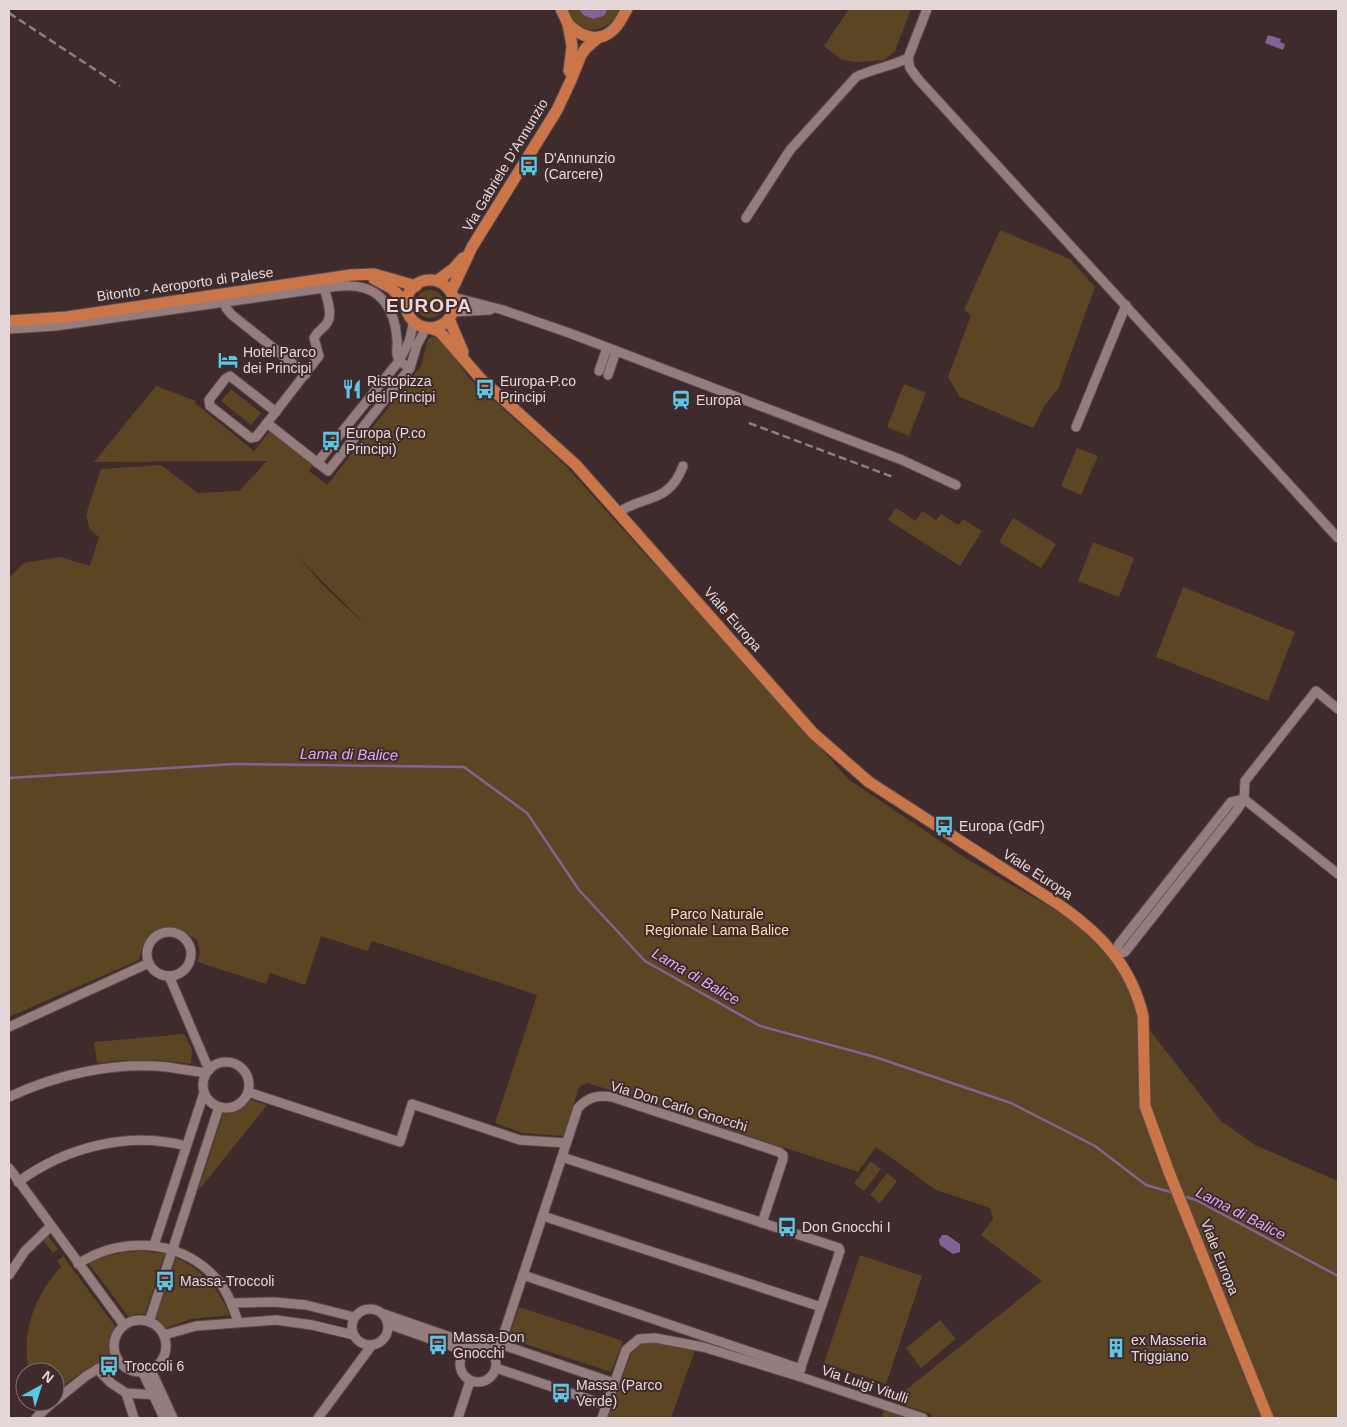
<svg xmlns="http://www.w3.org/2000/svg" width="1347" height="1427" font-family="Helvetica,sans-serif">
<rect width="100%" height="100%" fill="#402b2c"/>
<g fill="#5b4523" fill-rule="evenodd">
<path d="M568,9h11l4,6 10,4 11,-3 4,-7h11c-7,27 -45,28 -51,0z"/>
<path d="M849,9h62l-16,42 -11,9 -28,2 -14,-2 -18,-14z"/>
<path d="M1000,230l70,29 25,28 -37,102 -13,16 -12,23 -73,-31 -12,-20 23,-62 -7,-5z"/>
<circle cx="430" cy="304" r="14"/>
<path d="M431,337l10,2 28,39 96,87 88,98 49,49 146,167 119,80 104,60 41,41 39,72 70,89 34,24 83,36v237h-405l-2,-4 -39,-13 150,-120 -61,-46 12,-16 -3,-11 -54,-18 -60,-43 -18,25 -270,-89 -6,2 -3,3 -16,48 -41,-3 -27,-10 42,-128 -165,-54 -5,10 -46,-15 -16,49 -35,-12 -4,11 -68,-22 2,-12 -3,-10 -19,-12 -19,2 -16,14 -4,16 -130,57v-439l15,-15 36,-6 30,9 9,-29 -9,-7 -4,-15 15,-46 60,-4 37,28 41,-2 28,-30 -173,1 62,-76 40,15 -1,2 59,48 16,-20 42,34 -3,6 18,14 94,-119 7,-27zM297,556l64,64v1l-36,-34z"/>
<path d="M904,384l22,9 -17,43 -22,-9z"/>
<path d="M231,389l30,24 -10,12 -30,-24z"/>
<path d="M1077,448l21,8 -17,39 -20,-9z"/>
<path d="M896,508l20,13 6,-10 14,9 5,-6 17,11 5,-6 19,12 -22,35 -72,-46z"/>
<path d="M1013,518l43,26 -15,24 -42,-26z"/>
<path d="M1093,542l41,16 -15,39 -41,-16z"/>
<path d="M1183,587l112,45 -27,69 -112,-44z"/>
<path d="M184,1034l8,15 -1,15c-31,-5 -62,-5 -94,-1l-3,-21z"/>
<path d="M251,1100l16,5 -69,86 25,-77c12,0 21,-5 28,-14z"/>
<path d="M871,1161l10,8 -17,22 -10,-8z"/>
<path d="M887,1173l10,8 -17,22 -10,-8z"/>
<path d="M48,1236l10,13 -5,4 -10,-13z"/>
<path d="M143,1251l22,3 -20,60h-9l-8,2 -39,-52c16,-9 36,-13 54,-13z"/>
<path d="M860,1255l62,21 -36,108 -62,-21z"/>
<path d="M63,1256l52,70 -6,12v17l-34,22 -20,15v-20h-26c-8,-39 5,-76 32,-105l-4,-6z"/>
<path d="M176,1258c26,11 43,31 54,57l-39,4 -25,9 -10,-10z"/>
<path d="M519,1307l104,34 -12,31 -98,-32 -3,-7z"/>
<path d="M940,1320l16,19 -35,29 -15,-20z"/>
<path d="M652,1341l43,9 -24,68h-63l25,-70 8,-5z"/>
<path d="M884,1411l23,7h-25z"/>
</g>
<g fill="#846296">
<path d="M579,9l15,1 4,-1h10l-4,7 -11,3 -10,-4z"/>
<path d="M1268,35l13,4 -1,3 5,2 -2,6 -18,-7z"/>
<path d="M942,1235h5l13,9v8l-7,2 -13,-9 -1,-5z"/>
</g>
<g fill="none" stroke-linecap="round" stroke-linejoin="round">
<g stroke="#846296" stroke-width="2.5">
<path d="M9,778l225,-14 230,3 63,46 52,77 66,71 115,65 115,31 136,46 84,43 51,39 28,8"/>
<path d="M1182,1196l14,4 142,76"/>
</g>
<defs>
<g id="minor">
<path d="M927,9l-19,49 2,10 8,11 420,459"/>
<path d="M746,218l44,-68 66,-73c18,-9 34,-10 52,-19"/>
<path d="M320,288c11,0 21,-3 31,-2 31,1 44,25 46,53 1,5 -1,10 0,15 1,8 7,10 13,14"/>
<path d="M223,296l3,12 6,7 74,59"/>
<path d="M453,297l50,13 69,24 330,126 54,25"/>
<path d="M453,312l37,-2"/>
<path d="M9,329l47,-3 268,-38c3,10 9,26 3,35 -4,7 -8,5 -13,15l5,18 -52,67 61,48 82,-103 7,-23 9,-17"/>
<path d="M599,371l8,-23"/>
<path d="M608,375l8,-24"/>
<path d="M267,423l-11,14 -5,1 -41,-32 -1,-6 16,-21 5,-3 46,36"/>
<path d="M1076,427l50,-122"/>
<path d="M317,463l82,-102 10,-19 5,-21"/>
<path d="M619,512c25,-17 50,-8 64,-46"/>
<path d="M1244,799l94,75"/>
<circle cx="169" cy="954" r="22"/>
<path d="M1115,955l10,-3 112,-142 7,-11 1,-18 71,-90 22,18"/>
<path d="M1115,955l4,-11 112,-142 13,-3"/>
<path d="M169,976l40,94"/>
<path d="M9,1027l140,-64"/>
<circle cx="226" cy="1085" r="23"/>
<path d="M248,1092l152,50 12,-38 108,36 46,3"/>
<path d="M9,1097c48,-23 105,-35 158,-30 13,2 26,4 39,6"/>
<path d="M562,1157l277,91 1,3 -42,125"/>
<path d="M9,1168l115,157"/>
<path d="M18,1182c48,-35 110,-51 168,-36"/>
<path d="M543,1216l278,91"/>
<path d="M154,1245l50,-152"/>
<path d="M78,1264c47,-31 111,-24 145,23 7,11 11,22 15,35"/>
<path d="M9,1275l16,-24 26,-25"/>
<path d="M523,1275l278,94"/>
<path d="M232,1303l42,-1 32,3 48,12"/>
<circle cx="370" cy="1327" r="18"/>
<path d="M384,1314l92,32"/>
<circle cx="140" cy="1346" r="26"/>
<path d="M149,1322l70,-215"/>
<path d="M388,1324l77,27"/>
<path d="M164,1335l32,-9 80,-6 36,5 42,10"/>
<path d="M500,1344l114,39"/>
<circle cx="478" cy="1364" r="18"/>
<path d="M490,1351l10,-7 3,-8 75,-228c10,-11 19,-13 34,-11l167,55 4,3v4l-21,64"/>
<path d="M496,1368l110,37"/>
<path d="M97,1369l14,14 15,10 29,2"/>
<path d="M151,1370l22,48"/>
<path d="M143,1373l21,45"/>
<path d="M126,1393l8,25"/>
<path d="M55,1401l31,-25 30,-18"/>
<path d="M36,1418l17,-16"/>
<path d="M318,1418l54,-73"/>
<path d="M458,1418l12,-37"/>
<path d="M602,1418l24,-68 13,-11 16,-1 48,9 95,29 125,42"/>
</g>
<g id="major">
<path d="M561,9l7,15 4,22 -3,25"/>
<path d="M568,24c13,13 31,20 46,5 6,-5 9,-14 13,-20"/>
<path d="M374,279l17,9 16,15"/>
<circle cx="430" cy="304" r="24"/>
<path d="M437,281l16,-12 10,-11"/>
<path d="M451,292l21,-45 85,-137 14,-30 10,-25 5,-7 13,-11"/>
<path d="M449,319l14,33"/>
<path d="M9,321l58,-4 284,-42 23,-1 42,12"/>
<path d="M430,328l10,4 41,47 95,86 237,268 56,49 192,124c41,29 70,60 82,110l2,90 24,66 99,246"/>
</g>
</defs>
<use href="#minor" stroke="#5b4a4c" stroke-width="11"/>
<use href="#major" stroke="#5b4a4c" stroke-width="13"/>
<use href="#minor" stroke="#957d7e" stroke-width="9"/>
<use href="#major" stroke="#ca7649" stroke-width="11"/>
<g stroke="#907e7f" stroke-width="2.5" stroke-dasharray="8 4" stroke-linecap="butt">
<path d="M9,13l111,73"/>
<path d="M749,423l144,54"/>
</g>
</g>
<defs>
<symbol id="bus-bare" viewBox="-9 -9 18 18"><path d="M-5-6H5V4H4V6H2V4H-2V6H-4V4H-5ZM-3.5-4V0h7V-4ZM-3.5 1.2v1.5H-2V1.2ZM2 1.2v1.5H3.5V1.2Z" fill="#5bc7e7" stroke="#402b2c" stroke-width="2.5" paint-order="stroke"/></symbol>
<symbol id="hotel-bare" viewBox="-9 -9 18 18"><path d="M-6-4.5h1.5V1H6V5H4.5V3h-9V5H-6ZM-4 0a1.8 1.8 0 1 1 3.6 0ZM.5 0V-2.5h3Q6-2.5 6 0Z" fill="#5bc7e7" stroke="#402b2c" stroke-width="2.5" paint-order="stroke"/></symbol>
<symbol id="restaurant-bare" viewBox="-9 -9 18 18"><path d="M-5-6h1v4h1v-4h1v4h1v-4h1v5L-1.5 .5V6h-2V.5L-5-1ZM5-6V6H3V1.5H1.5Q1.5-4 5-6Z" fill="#5bc7e7" stroke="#402b2c" stroke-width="2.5" paint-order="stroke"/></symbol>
<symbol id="station-bare" viewBox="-9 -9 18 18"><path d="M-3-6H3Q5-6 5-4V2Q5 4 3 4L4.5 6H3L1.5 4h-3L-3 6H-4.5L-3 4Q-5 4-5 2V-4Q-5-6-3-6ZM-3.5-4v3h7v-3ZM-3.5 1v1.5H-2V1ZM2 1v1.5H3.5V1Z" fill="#5bc7e7" stroke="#402b2c" stroke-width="2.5" paint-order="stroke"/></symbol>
<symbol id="building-bare" viewBox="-9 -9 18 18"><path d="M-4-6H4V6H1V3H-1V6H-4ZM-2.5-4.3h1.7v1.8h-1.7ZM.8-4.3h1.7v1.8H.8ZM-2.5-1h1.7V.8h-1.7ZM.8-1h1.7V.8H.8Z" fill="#5bc7e7" stroke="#402b2c" stroke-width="2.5" paint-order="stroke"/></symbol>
</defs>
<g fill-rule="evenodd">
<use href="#bus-bare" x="515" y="152" width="28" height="28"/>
<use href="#hotel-bare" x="214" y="346" width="28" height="28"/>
<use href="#restaurant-bare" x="338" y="375" width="28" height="28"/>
<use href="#bus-bare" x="471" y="375" width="28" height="28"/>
<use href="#station-bare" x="667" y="386" width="28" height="28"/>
<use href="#bus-bare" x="317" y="427" width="28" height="28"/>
<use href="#bus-bare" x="930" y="812" width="28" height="28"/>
<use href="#bus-bare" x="773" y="1213" width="28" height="28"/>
<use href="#bus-bare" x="151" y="1267" width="28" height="28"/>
<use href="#bus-bare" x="424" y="1331" width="28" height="28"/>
<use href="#building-bare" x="1102" y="1334" width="28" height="28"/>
<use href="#bus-bare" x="95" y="1352" width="28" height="28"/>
<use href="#bus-bare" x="547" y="1379" width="28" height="28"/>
</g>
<g text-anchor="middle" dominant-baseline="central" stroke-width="4" stroke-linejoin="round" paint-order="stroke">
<g font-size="14" fill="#e5d7d8" stroke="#402b2c" text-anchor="start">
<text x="544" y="158">D'Annunzio<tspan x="544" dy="16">(Carcere)</tspan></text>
<text x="243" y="352">Hotel Parco<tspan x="243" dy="16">dei Principi</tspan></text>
<text x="367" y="381">Ristopizza<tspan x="367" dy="16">dei Principi</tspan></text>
<text x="500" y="381">Europa-P.co<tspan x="500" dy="16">Principi</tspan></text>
<text x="696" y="400">Europa</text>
<text x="346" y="433">Europa (P.co<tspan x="346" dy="16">Principi)</tspan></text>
<text x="959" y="826">Europa (GdF)</text>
<text x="802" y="1227">Don Gnocchi I</text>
<text x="180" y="1281">Massa-Troccoli</text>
<text x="453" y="1337">Massa-Don<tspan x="453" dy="16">Gnocchi</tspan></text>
<text x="1131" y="1340">ex Masseria<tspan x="1131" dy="16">Triggiano</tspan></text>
<text x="124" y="1366">Troccoli 6</text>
<text x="576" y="1385">Massa (Parco<tspan x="576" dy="16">Verde)</tspan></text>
</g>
<g font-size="14" fill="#e5d7d8" stroke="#402b2c">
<text transform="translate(505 165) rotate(-59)">Via Gabriele D'Annunzio</text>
<text transform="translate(185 284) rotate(-8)">Bitonto - Aeroporto di Palese</text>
<text transform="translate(733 619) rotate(49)">Viale Europa</text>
<text transform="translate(1038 874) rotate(33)">Viale Europa</text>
<text transform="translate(679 1106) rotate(17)">Via Don Carlo Gnocchi</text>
<text transform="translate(1220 1257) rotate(68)">Viale Europa</text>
<text transform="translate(865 1384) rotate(19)">Via Luigi Vitulli</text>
</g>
<g font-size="14" fill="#ffdfb0" stroke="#402b2c">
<text x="717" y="914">Parco Naturale<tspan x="717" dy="16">Regionale Lama Balice</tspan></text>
</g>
<g font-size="15" font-style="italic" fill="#dcabf8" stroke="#402b2c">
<text transform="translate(349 754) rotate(1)">Lama di Balice</text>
<text transform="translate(696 976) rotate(30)">Lama di Balice</text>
<text transform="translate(1241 1213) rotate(27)">Lama di Balice</text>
</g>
<g font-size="19" font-weight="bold" letter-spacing="1" fill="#f0d4d5" stroke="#402b2c">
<text x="429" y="305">EUROPA</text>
</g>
</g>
<rect width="1347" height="1427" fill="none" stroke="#e5d7d8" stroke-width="20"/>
<g transform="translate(40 1387) rotate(39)"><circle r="24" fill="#402b2c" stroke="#827071"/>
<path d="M0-4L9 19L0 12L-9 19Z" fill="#5bc7e7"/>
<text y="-8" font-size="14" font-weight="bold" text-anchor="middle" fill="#e5d7d8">N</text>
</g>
</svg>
